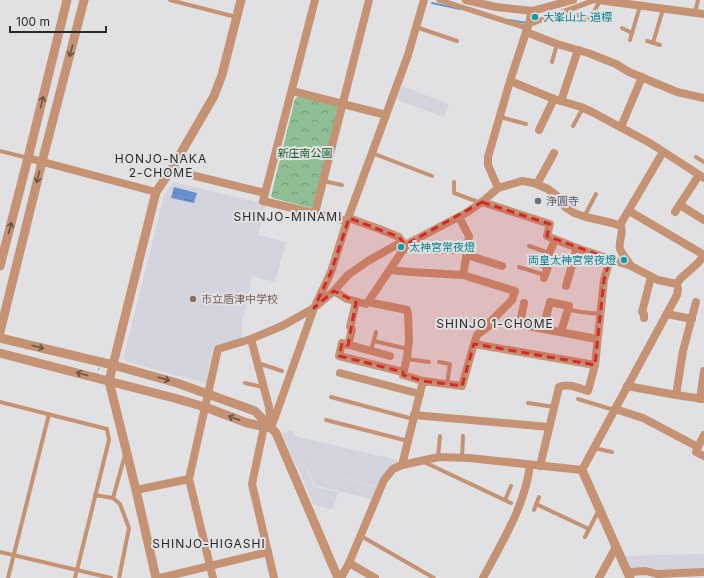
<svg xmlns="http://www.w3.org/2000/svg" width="704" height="578" font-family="Inter,'Noto Sans JP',sans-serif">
<defs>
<pattern id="park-crowns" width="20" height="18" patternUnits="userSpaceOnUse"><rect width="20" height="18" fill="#8fbd94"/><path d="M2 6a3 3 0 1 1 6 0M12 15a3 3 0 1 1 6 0" fill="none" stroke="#759a79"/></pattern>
<pattern id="water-ripples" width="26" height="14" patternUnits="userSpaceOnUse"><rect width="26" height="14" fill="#6891d1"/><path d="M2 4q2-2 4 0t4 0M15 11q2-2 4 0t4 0" fill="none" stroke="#5677aa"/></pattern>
</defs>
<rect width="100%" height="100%" fill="#e1e1e3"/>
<g fill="#d3d4dd">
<path d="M402,86l47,18 -5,13 -47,-17z"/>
<path d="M173,182l93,22 -8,31 28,7 -11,40 -23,-6 -8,40h-2v22l-29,8 -7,37 -79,-21 -3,-6 40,-161z"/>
<path d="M292,430l2,6 104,24 -1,3 -19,24 -70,-18 -3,-6 -9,3 -14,-33z"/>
<path d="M305,464l8,22 25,6 -5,18 -20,-6 -15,-37z"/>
<path d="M308,469l70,19 -4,12 -60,-15z"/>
<path d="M704,554v17h-73l-6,-15z"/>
</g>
<path fill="url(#park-crowns)" d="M299,96l38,10 3,4 -25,96 -4,2 -38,-10 -2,-2 24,-97z"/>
<path fill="url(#water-ripples)" d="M174,187l23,6 -3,10 -23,-5z"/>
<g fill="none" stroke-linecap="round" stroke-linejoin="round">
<g stroke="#6891d1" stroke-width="2">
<path d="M432,3l28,6"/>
<path d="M509,20l18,3"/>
</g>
<g stroke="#c59373" stroke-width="4">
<path d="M170,0l66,17"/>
<path d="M695,13l3,-13"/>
<path d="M577,15l12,5 11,-19"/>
<path d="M416,27l41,14"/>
<path d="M622,28l10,5"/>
<path d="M630,40l10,-34"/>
<path d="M647,41l13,4"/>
<path d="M653,43l10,-34"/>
<path d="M552,62l5,-18"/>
<path d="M500,117l26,7"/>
<path d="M573,126l10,-18"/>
<path d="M0,151l28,7"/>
<path d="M372,153l60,23"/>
<path d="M696,157l8,5"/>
<path d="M323,181l19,4"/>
<path d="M454,182v11l27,10"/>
<path d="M584,217l12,-23"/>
<path d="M529,246l20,7"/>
<path d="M436,252h17l6,-2h8"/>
<path d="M519,267l26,8"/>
<path d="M571,310l10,2 20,2"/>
<path d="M374,341l34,8"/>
<path d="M372,347l4,-15"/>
<path d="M407,359l22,3"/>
<path d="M439,362l11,2 -3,20"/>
<path d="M258,363l24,8"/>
<path d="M245,383l18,4"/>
<path d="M331,397l82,22"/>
<path d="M578,399l36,11"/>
<path d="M0,402l107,27 2,11 -34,138"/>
<path d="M528,403l26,4"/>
<path d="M326,420l82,21"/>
<path d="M594,448l18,4"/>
<path d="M438,457l2,-21"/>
<path d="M462,458l1,-22"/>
<path d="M424,462l87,41"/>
<path d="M95,495l18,3 7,6 9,24 -10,50"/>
<path d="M113,498l12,-43"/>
<path d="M505,500l6,-14"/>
<path d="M536,504l53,25"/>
<path d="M534,510l5,-13"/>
<path d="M361,536l73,42"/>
<path d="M585,537l14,-27"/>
<path d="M0,552l111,26"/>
<path d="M8,578l41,-164"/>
</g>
<g stroke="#c59373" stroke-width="5.5">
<path d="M439,0l88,28"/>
<path d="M529,23h4l62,-23"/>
</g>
<g stroke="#c59373" stroke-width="8">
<path d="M315,0l-52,201 84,20"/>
<path d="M466,0l30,7 36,4 41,-11"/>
<path d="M598,0l106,14"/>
<path d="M526,32l31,12 31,9 28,11 13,8 48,20 27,6"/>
<path d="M510,81l44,18 27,8 11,5 58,31 54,35"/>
<path d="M292,91l94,24"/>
<path d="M561,101l17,-51"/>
<path d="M621,127l21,-50"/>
<path d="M539,130l15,-31"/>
<path d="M28,158l128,34"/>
<path d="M171,170l94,23"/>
<path d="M537,184l17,-31"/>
<path d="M498,188l-10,-23v-8l22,-76 19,-58 3,-12"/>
<path d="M482,202l68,22 -3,12 30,12 54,18 27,14 19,4"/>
<path d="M680,205l24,15"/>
<path d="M629,211l75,44"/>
<path d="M675,212l24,-37"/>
<path d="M315,213l54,-213"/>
<path d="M459,217l10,19 -2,17 -4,22"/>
<path d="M349,218l33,12 17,7 5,7"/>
<path d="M620,225l43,-73"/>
<path d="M467,255l35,11"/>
<path d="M390,270l21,2 52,3 52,16 -3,9 -22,22 -1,4 -12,9 -3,9"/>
<path d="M544,278l4,-11 -4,-2 11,-25"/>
<path d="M566,286l11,-38"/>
<path d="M334,291l13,8 19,5 2,-2 39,8 1,3 1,27 -2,17 -4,18 20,6 39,5 12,-42 121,21"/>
<path d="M368,302l39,-58"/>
<path d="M667,314l25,5"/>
<path d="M644,318v-4l-2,-2 9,-35"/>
<path d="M512,323l85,16"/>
<path d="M520,324l4,-21"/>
<path d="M543,329l7,-27 19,4 -8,26"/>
<path d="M251,339l18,68 2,19"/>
<path d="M348,345l4,-16 -2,-2 6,-25"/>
<path d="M390,356l-48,-13 -3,13 64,16"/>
<path d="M340,373l80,21"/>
<path d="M627,386l49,9 28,4"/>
<path d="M676,395l7,-44 13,-49"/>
<path d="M700,399l4,-28"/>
<path d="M615,409l28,9 55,29 6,-12"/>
<path d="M414,415l135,12"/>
<path d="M264,427l-12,57 22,94"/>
<path d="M271,428l43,-120 17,-36 16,-51 61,-166 16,-55"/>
<path d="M698,447l-2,5 8,4"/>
<path d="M402,465l21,-84"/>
<path d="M540,466l19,-79c9,-4 20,1 29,4l7,-26 9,-85 6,-21"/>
<path d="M136,490l53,-11"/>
<path d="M349,563l26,15"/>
<path d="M628,572l18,-1 11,3 47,-2"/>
<path d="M160,578l108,-26"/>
<path d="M213,578l-24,-99 29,-130 33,-10 33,-14 30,-17 20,-17 14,-16 20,-14 30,-17h9l59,-31 16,-11 16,-14 24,-7 12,2 14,6 9,7 8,11 9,6 12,4 26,6 9,3c3,8 -3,15 -1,23 1,4 9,13 11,17"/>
<path d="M341,578l8,-15 35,-83 9,-11 9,-4 37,-8 30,1 113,12 95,-175 1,-6 -1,-5 3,-5 18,-16 6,-8"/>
<path d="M483,578c19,-36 42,-72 47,-113"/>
<path d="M599,578l17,-31"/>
</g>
<g stroke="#c59373" stroke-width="9">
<path d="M0,266l28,-108 39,-158"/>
<path d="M0,332l42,-170 42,-162"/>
<path d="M0,338l113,27 64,18 78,28 21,22 62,145"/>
<path d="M0,353l174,45 31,9 42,16 24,5"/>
<path d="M582,470l48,108"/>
<path d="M156,578l-20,-88 -27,-109 47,-189 15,-22 43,-74 8,-21 19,-75"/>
</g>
<path stroke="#9a9a9b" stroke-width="1" stroke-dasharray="3 3" stroke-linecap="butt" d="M95,382l7,-24 16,4"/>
</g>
<defs><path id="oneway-shaft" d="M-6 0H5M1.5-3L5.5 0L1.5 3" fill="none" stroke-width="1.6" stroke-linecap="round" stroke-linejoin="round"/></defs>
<g stroke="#685447">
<use href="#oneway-shaft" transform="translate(71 51) rotate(105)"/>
<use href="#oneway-shaft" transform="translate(42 102) rotate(-76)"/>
<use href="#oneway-shaft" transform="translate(38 177) rotate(104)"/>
<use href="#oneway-shaft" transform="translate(10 228) rotate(-75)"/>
<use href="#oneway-shaft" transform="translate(38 347) rotate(14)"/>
<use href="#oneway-shaft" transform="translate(82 374) rotate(-165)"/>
<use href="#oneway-shaft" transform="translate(164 379) rotate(16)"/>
<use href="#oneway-shaft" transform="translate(234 418) rotate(-159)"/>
</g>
<path fill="#d62828" fill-opacity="0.2" stroke="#d62828" stroke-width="3" stroke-dasharray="8 5" stroke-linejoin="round" d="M482,202l68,22 -3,12 63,23 -6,21 -9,85 -121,-21 -12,42 -39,-5 -20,-6v-3l-64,-16 3,-13 6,2 8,-43 -22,-11 -20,17 17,-36 18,-54 50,19 6,8z"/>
<g fill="#0f9aa8" stroke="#e1e1e3" stroke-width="1.5">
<circle cx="535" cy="17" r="4"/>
<circle cx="401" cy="247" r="4"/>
<circle cx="624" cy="260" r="4"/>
</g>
<circle fill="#6b7280" stroke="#e1e1e3" stroke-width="1.5" cx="538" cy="201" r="4"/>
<circle fill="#8d6e63" stroke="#e1e1e3" stroke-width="1.5" cx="193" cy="299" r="4"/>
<g text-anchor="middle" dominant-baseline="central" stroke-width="4" stroke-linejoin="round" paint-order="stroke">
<g font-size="11" fill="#0d838f" stroke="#e1e1e3" text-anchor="start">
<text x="543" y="17">大峯山上 道標</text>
<text x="409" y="247">太神宮常夜燈</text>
<text x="616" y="260" text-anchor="end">両皇太神宮常夜燈</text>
</g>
<g font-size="11" fill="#1a602b" stroke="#e1e1e3">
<text x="305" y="153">新庄南公園</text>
</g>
<g font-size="11" fill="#5b616d" stroke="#e1e1e3" text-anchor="start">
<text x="546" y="201">浄圓寺</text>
</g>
<g font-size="11" fill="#785e54" stroke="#e1e1e3" text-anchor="start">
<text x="201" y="299">市立盾津中学校</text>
</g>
<g font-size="12" letter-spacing="1" fill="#2a2a2a" stroke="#e1e1e3">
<text x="161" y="158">HONJO-NAKA<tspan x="161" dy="14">2-CHOME</tspan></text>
<text x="288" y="216">SHINJO-MINAMI</text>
<text x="495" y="323">SHINJO 1-CHOME</text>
<text x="209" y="543">SHINJO-HIGASHI</text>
</g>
</g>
<path d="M10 26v6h96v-6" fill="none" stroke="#2a2a2a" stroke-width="2"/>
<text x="16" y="26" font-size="12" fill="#2a2a2a" stroke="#e1e1e3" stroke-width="3" paint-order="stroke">100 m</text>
</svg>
